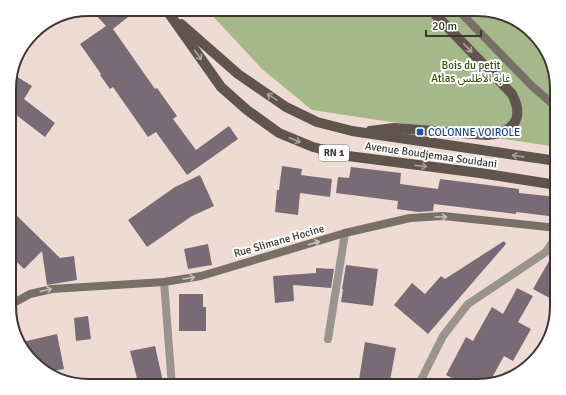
<svg xmlns="http://www.w3.org/2000/svg" width="566" height="395" font-family="Signika,'Noto Sans Arabic',sans-serif">
<rect width="100%" height="100%" fill="#eedbd3"/>
<path fill="#a5b889" d="M482,9l44,16 23,28 8,31v63l-245,-37 -50,-41 -53,-57z"/>
<g fill="#796b76">
<path d="M94,13h39l-20,16 42,60 2,-1 20,28 -4,3 23,31 33,-24 9,13 -51,36 -31,-43 -8,5 -35,-50 -3,2 -10,-14 1,-1 -21,-30 26,-18z"/>
<path d="M11,73l21,13 -8,13 31,24 -10,14 -30,-23 -5,8v-44z"/>
<path d="M282,166l20,3 -1,6 31,4 -2,18 -30,-4 -2,22 -23,-3 2,-22h2z"/>
<path d="M351,167l50,6 -1,11 38,5 2,-10 79,10v4l38,4v20l-41,-5v2l-82,-10 -1,7 -15,1 -21,-3 1,-8 -62,-8 2,-16 11,1z"/>
<path d="M200,175l14,31 -22,10 -45,31 -19,-27 47,-33z"/>
<path d="M10,209l50,49 14,-2 3,24 -30,5 -5,-34 -18,18 -14,-14z"/>
<path d="M504,241l2,3 -78,90 -34,-29 18,-22 13,11 16,-18 4,3z"/>
<path d="M208,244l4,21 -24,4 -4,-20z"/>
<path d="M557,247v55l-24,-13z"/>
<path d="M346,265l32,4 -5,37 -32,-4 2,-13h-1z"/>
<path d="M316,268l18,1 -3,19 -38,-3 1,16 -19,2 -2,-27 43,-3z"/>
<path d="M517,288l16,8 -15,26 13,7 -18,32 -9,-5 -15,27 -11,3h-11l-21,-11 9,-17 1,1 -1,-1 11,-21 7,4 19,-34 11,7z"/>
<path d="M179,294h24v13h3v24h-27z"/>
<path d="M88,316l3,23 -15,2 -2,-23z"/>
<path d="M57,334l7,35 -16,3 -8,-2 -20,-24 -2,-3z"/>
<path d="M365,342l31,6 -7,38 -30,-6z"/>
<path d="M155,346l9,40h-25l-9,-35z"/>
</g>
<g fill="none" stroke-linecap="round" stroke-linejoin="round">
<g stroke="#9a938e" stroke-width="8">
<path d="M164,282l8,104"/>
<path d="M328,339l17,-106"/>
<path d="M418,386l25,-50 25,-32 78,-52 8,-12 3,-8"/>
</g>
<g stroke="#786f68" stroke-width="8">
<path d="M457,9l75,77 25,22"/>
<path d="M10,305l20,-11 22,-5 112,-7 37,-6 144,-43 65,-15 33,-2 114,12"/>
</g>
<g stroke="#60554d" stroke-width="10">
<path d="M168,12l53,75 26,23 32,23 34,14 35,9 132,17 77,12"/>
<path d="M181,24l57,50 48,33 31,15 35,9 205,30"/>
<path d="M370,131l24,-3 93,7c26,-2 38,-16 25,-41l-81,-84"/>
</g>
</g>
<defs><path id="oneway-shaft" d="M-6 0H5M1.5-3L5.5 0L1.5 3" fill="none" stroke-width="1.6" stroke-linecap="round" stroke-linejoin="round"/></defs>
<g stroke="#a8a29d">
<use href="#oneway-shaft" transform="translate(468 48) rotate(46)"/>
<use href="#oneway-shaft" transform="translate(198 55) rotate(54)"/>
<use href="#oneway-shaft" transform="translate(272 97) rotate(-148)"/>
<use href="#oneway-shaft" transform="translate(295 140) rotate(23)"/>
<use href="#oneway-shaft" transform="translate(518 156) rotate(-172)"/>
<use href="#oneway-shaft" transform="translate(421 166) rotate(7)"/>
</g>
<g stroke="#c2bebb">
<use href="#oneway-shaft" transform="translate(441 217)"/>
<use href="#oneway-shaft" transform="translate(314 243) rotate(-16)"/>
<use href="#oneway-shaft" transform="translate(189 278) rotate(-9)"/>
<use href="#oneway-shaft" transform="translate(46 290) rotate(-14)"/>
</g>
<rect fill="#1a4fb4" stroke="#fff" stroke-width="1.5" x="416" y="128" width="8" height="8" rx="2"/>
<g text-anchor="middle" dominant-baseline="central" stroke-width="4" stroke-linejoin="round" paint-order="stroke">
<rect fill="#fff" stroke="#777270" stroke-width="1" x="319" y="145" width="30" height="16" rx="3"/>
<g font-size="10" font-weight="bold" fill="#3d3633">
<text x="334" y="153">RN 1</text>
</g>
<g font-size="11" fill="#394d0d" stroke="#fff">
<text x="471" y="65">Bois du petit<tspan x="471" dy="13">Atlas غابة الأطلس</tspan></text>
</g>
<g font-size="11" fill="#164399" stroke="#fff" text-anchor="start">
<text x="428" y="132">COLONNE VOIROLE</text>
</g>
<g font-size="11" fill="#3d3633" stroke="#fff">
<text transform="translate(431 155) rotate(8)">Avenue Boudjemaa Souidani</text>
<text transform="translate(279 241) rotate(-16)">Rue Slimane Hocine</text>
</g>
</g>
<path d="M0 0H566V395H0ZM89 16H477A73 73 0 0 1 550 89V306A73 73 0 0 1 477 379H89A73 73 0 0 1 16 306V89A73 73 0 0 1 89 16Z" fill="#fff" fill-rule="evenodd"/>
<path fill="none" stroke="#3d3633" stroke-width="2" d="M89 16H477A73 73 0 0 1 550 89V306A73 73 0 0 1 477 379H89A73 73 0 0 1 16 306V89A73 73 0 0 1 89 16Z"/>
<path d="M426 30v6h55v-6" fill="none" stroke="#3d3633" stroke-width="2"/>
<text x="432" y="30" font-size="12" fill="#3d3633" stroke="#ffffff" stroke-width="3" paint-order="stroke">20 m</text>
</svg>
